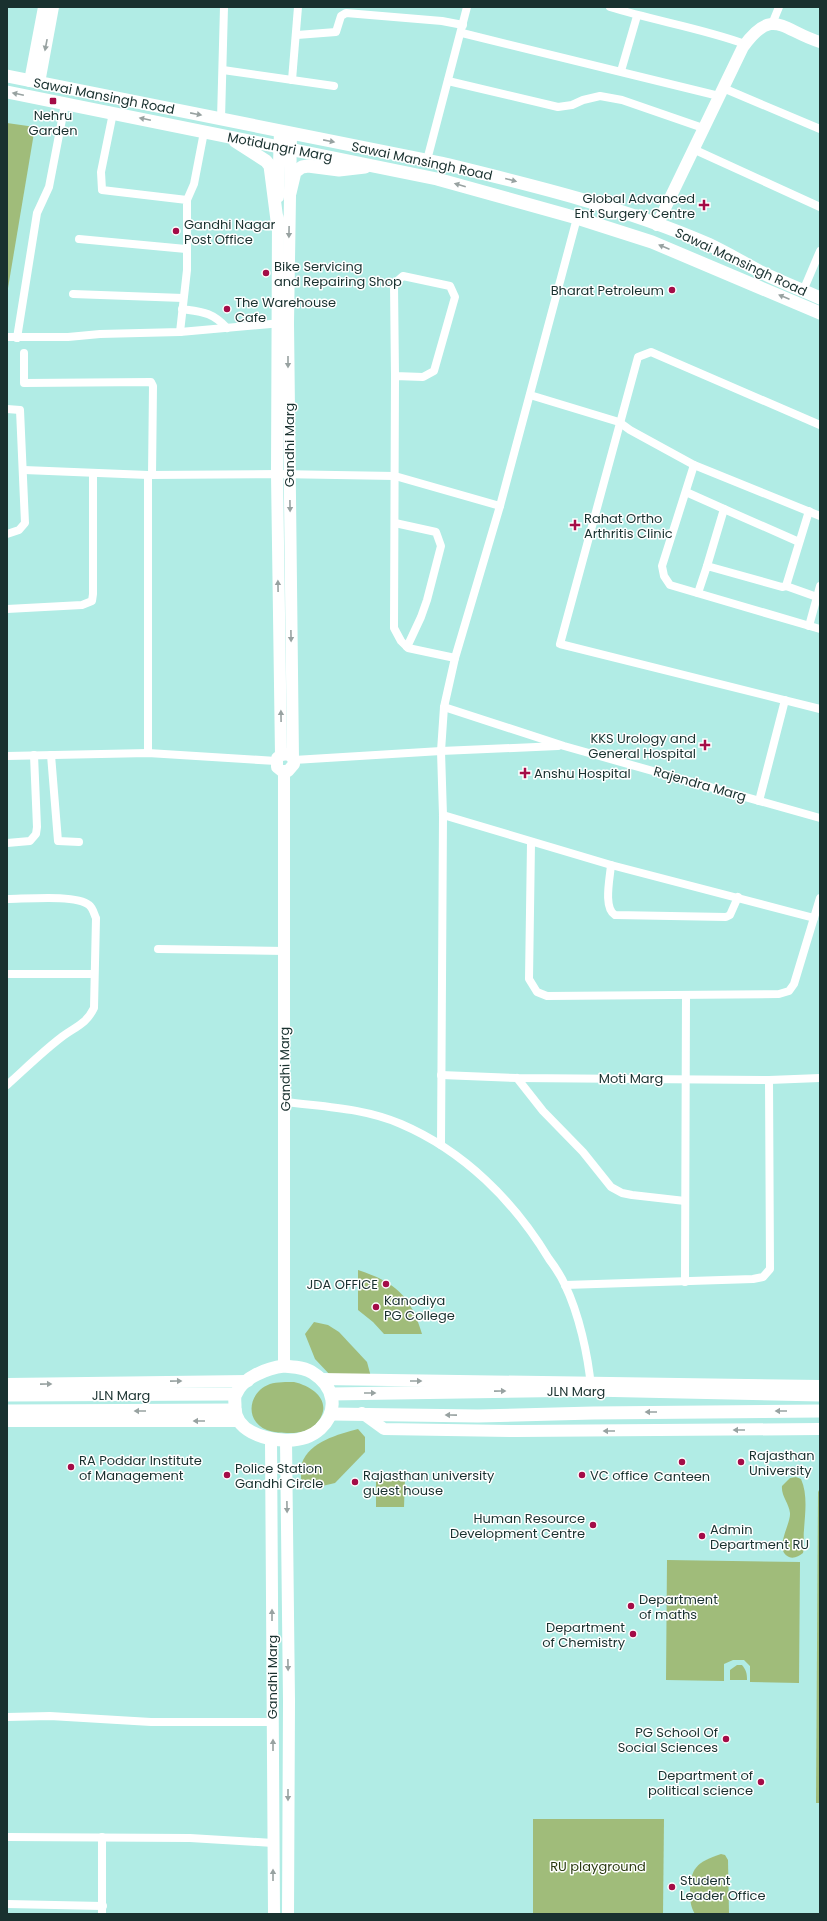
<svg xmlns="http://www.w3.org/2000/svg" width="827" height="1921" font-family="Poppins,sans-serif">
<rect width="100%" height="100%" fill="#b1ece5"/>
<g fill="#a0bc7a">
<path d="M7,123l28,4 -28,167z"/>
<path d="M358,1270c37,12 53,26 64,64h-38l-11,-12 -15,-12z"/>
<path d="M314,1322l14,3 11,7 28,30 4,15 -40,-1 -16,-17 -10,-25z"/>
<path d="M294,1382c22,5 40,22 22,42 -6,7 -13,8 -22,9 -9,0 -19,0 -27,-3 -23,-9 -19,-38 3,-46 7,-2 17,-2 24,-2z"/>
<path d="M358,1429l7,8v15l-30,31 -21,5 -13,-9c0,-5 0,-11 1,-16 7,-21 37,-29 56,-34z"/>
<path d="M796,1477l5,2c7,16 4,34 3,51 -1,8 1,15 -1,23 -4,3 -9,6 -14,4 -16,-7 2,-33 1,-44 -1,-10 -9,-17 -8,-27l8,-8z"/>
<path d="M376,1478h29l-1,29h-28z"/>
<path d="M820,1488v315h-4l2,-311z"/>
<path d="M667,1560l133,2 -1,121 -49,-1v-16l-6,-6h-11l-9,4v17l-58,-1z"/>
<path d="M737,1665h5c4,5 5,8 5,15h-17v-10z"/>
<path d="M533,1819h131l-1,95h-130z"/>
<path d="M721,1854l4,1 3,5 1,54h-34c-4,-6 -5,-13 -5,-21 0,-25 7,-31 31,-39z"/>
</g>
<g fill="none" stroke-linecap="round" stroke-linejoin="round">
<g stroke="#fff" stroke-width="8">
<path d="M610,7c45,14 91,21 135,37"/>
<path d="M772,24l7,-17"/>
<path d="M462,33l257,63"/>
<path d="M297,35l39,-3 5,-16 5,-3 96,8 21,4"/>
<path d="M223,70l111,16"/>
<path d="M621,71l16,-55"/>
<path d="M292,80l6,-73"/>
<path d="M448,81l110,26 14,-2 11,-5 17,-4 22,4 81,28"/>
<path d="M723,88l97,41"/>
<path d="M113,113l-12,59 1,18 85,10v70l-7,62"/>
<path d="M221,119l3,-112"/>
<path d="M693,149l127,58"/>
<path d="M427,160l40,-153"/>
<path d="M187,200l7,-16 10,-52"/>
<path d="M79,239l107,10"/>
<path d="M803,291l17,-40"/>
<path d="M73,294l110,4"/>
<path d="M182,309c21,3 30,3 45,19"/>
<path d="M7,337h61l32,-3 80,-2 102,-9"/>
<path d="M17,338l20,-125 12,-26 16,-83"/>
<path d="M24,353v30l127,-1 2,4 -1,89"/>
<path d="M395,376l-1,-92 9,-8 47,10 5,11 -21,74 -11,6 -28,-1 -1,252 7,13 7,7 47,10"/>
<path d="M530,395l89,27 11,8 64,35 126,51"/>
<path d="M7,409l13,1 5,113 -6,7 -12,4"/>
<path d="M820,425l-169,-73 -13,5 -78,287 260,65"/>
<path d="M694,465l-32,101 2,10 6,9 150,44"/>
<path d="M24,470l124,5 129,-1 118,2 105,30"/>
<path d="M148,475v278"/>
<path d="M686,492l38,17 -17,57"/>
<path d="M724,509l75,33"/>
<path d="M395,523l41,9 5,14 -14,54 -6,17 -14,30"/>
<path d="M786,586l31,11"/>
<path d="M698,593l9,-27 75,21 4,-1 23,-75"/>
<path d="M7,609l75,-4 10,-4 1,-7v-120"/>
<path d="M809,626l11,-40"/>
<path d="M444,707l120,39 256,72"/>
<path d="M51,755l7,86 21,1"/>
<path d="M7,756l141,-3 128,8"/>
<path d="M294,760l147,-9 117,-5"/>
<path d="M759,801l26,-101"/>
<path d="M443,815l168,50 203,53"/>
<path d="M7,843l23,-2 6,-7 1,-7 -3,-72"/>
<path d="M531,843l-2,136 8,13 10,4 232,-2 10,-3 5,-7 26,-86"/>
<path d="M611,865c-1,13 -8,43 4,50l111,2 4,-2 8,-18"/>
<path d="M7,899c18,0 69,-5 82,6 4,3 5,9 7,13l-2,90c-8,16 -17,18 -31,28 -20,15 -38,33 -56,49"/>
<path d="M158,949l127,2"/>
<path d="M7,974h87"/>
<path d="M441,1075l76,3 252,2 51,-2"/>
<path d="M517,1078l26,33 40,41 28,35 11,6 10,2 53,6"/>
<path d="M286,1102c39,5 78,6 115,22 63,27 113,77 148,135 6,8 12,17 16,26 14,29 23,70 26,102"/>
<path d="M441,1145l2,-330 -2,-64 3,-44 11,-49 45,-152 77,-288"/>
<path d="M685,1282l1,-287"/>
<path d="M565,1285l188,-6 10,-2 7,-8 -1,-189"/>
<path d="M7,1717l43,-1 101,6h122"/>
<path d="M7,1837l183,1 83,5"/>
<path d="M102,1837v77"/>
<path d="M7,1904l96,2"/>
</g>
<g stroke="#fff" stroke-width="12">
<path d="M30,81l14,-74"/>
<path d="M39,83l14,-76"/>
<path d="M291,133l-3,190 5,435 1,6 -6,7h-6l-5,-4v-9l4,-3 7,-1 5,4"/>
<path d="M278,197l2,-66"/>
<path d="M278,218l-1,256 4,281"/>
<path d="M657,225l86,-178c30,-42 40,-16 77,-5"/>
<path d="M284,1366v-595"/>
<path d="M321,1379l499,7"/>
<path d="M7,1384l241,-3"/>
<path d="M362,1413l22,16 132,2 304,-2"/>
<path d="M7,1421h231"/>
<path d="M271,1440l3,474"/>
<path d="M286,1440l3,261 -1,213"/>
</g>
<g stroke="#fff" stroke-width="13">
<path d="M7,76l434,87c90,22 182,44 267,81 17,8 34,18 51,27 20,10 41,18 61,27"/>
<path d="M7,92l430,87 140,39 75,24 168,71"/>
<path d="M235,141l31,20 4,5 8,62"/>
<path d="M290,193l5,-21 7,-5 6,-1 31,4 26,-3"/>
<path d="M284,1366c10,1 21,1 29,7 22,14 26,38 7,56 -10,9 -23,12 -37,11 -19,-1 -49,-9 -48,-34 0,-4 -1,-9 1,-12 7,-17 32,-26 48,-28z"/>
<path d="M331,1394l260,-4 229,5"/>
<path d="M7,1395l228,-1"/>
<path d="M7,1411l228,-1"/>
<path d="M331,1414l147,2 115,-3 227,-2"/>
</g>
</g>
<defs><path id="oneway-solid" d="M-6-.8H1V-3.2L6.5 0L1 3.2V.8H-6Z"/></defs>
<g fill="#98a2a1">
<use href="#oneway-solid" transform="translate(46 45) rotate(101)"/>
<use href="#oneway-solid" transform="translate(18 94) rotate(-168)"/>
<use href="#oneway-solid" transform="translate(196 114) rotate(11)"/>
<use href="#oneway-solid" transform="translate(145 119) rotate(-168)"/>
<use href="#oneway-solid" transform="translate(329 141) rotate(11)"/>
<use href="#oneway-solid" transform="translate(511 180) rotate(15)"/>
<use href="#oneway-solid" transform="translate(460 185) rotate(-164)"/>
<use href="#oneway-solid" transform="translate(289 232) rotate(91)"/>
<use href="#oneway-solid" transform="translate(664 247) rotate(-157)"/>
<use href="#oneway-solid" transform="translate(784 297) rotate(-157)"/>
<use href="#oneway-solid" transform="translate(288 362) rotate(90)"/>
<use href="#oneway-solid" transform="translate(290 506) rotate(89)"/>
<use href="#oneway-solid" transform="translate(278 586) rotate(-91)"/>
<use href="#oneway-solid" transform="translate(291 636) rotate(89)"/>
<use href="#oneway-solid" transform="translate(281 716) rotate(-91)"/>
<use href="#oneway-solid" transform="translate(176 1381) rotate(-1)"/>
<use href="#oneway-solid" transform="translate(416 1381)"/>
<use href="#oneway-solid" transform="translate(46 1384) rotate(-1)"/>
<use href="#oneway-solid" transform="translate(500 1391) rotate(-1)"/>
<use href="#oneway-solid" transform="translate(370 1393)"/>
<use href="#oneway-solid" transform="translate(140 1411) rotate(180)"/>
<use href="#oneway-solid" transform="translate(781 1411) rotate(180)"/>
<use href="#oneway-solid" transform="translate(651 1412) rotate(180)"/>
<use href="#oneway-solid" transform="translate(451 1415) rotate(-179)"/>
<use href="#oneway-solid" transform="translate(199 1421) rotate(-180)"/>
<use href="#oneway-solid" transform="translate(739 1430) rotate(180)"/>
<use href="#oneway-solid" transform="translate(609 1431) rotate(180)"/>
<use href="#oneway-solid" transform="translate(287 1507) rotate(89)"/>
<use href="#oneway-solid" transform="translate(272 1615) rotate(-90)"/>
<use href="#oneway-solid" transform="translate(288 1665) rotate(89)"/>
<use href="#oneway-solid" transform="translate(273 1745) rotate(-90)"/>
<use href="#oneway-solid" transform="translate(288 1795) rotate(90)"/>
<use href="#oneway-solid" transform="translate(273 1875) rotate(-90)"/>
</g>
<g fill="#a40c47" stroke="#fff" stroke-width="1.5">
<rect x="49" y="97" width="8" height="8" rx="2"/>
<path d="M702 199h4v4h4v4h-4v4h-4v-4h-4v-4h4z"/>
<circle cx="176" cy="231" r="4"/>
<circle cx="266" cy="273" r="4"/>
<circle cx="672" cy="290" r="4"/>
<circle cx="227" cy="309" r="4"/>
<path d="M573 519h4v4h4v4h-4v4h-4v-4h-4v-4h4z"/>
<path d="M703 739h4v4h4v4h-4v4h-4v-4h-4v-4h4z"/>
<path d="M523 767h4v4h4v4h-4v4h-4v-4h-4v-4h4z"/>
<circle cx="386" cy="1284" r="4"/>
<circle cx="376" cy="1307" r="4"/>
<circle cx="682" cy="1462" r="4"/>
<circle cx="741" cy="1462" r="4"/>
<circle cx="71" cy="1467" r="4"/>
<circle cx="227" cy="1475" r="4"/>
<circle cx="582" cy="1475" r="4"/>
<circle cx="355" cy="1482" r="4"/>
<circle cx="593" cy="1525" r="4"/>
<circle cx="702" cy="1536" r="4"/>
<circle cx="631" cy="1606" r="4"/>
<circle cx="633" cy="1634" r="4"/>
<circle cx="726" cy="1739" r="4"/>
<circle cx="761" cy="1782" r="4"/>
<circle cx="672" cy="1887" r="4"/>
</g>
<g text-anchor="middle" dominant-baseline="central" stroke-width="3" stroke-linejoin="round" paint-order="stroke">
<g font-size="13" fill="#19312f" stroke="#fff">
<text transform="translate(104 96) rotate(11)">Sawai Mansingh Road</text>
<text transform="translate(280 147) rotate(11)">Motidungri Marg</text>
<text transform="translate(422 161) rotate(12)">Sawai Mansingh Road</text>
<text transform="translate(741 262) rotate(25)">Sawai Mansingh Road</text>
<text transform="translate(289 445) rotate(-90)">Gandhi Marg</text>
<text transform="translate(700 784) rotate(16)">Rajendra Marg</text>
<text transform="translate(285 1069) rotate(-91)">Gandhi Marg</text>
<text x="631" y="1078">Moti Marg</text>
<text x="576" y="1391">JLN Marg</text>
<text x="121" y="1395">JLN Marg</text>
<text transform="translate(272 1677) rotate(-90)">Gandhi Marg</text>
</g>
<g font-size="13" fill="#19312f" stroke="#fff" text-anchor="start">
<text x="53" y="115" text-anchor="middle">Nehru<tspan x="53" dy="15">Garden</tspan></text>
<text x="695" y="198" text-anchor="end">Global Advanced<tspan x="695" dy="15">Ent Surgery Centre</tspan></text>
<text x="184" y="224">Gandhi Nagar<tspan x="184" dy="15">Post Office</tspan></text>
<text x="274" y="266">Bike Servicing<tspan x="274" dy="15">and Repairing Shop</tspan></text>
<text x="664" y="290" text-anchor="end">Bharat Petroleum</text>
<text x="235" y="302">The Warehouse<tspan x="235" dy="15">Cafe</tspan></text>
<text x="584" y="518">Rahat Ortho<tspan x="584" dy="15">Arthritis Clinic</tspan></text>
<text x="696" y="738" text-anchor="end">KKS Urology and<tspan x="696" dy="15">General Hospital</tspan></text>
<text x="534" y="773">Anshu Hospital</text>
<text x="378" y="1284" text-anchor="end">JDA OFFICE</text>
<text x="384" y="1300">Kanodiya<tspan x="384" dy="15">PG College</tspan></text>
<text x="749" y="1455">Rajasthan<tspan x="749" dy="15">University</tspan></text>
<text x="79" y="1460">RA Poddar Institute<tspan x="79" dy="15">of Management</tspan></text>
<text x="235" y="1468">Police Station<tspan x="235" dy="15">Gandhi Circle</tspan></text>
<text x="363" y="1475">Rajasthan university<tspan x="363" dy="15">guest house</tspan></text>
<text x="590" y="1475">VC office</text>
<text x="682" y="1476" text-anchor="middle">Canteen</text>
<text x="585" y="1518" text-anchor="end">Human Resource<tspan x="585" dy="15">Development Centre</tspan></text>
<text x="710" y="1529">Admin<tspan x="710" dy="15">Department RU</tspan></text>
<text x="639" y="1599">Department<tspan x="639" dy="15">of maths</tspan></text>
<text x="625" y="1627" text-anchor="end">Department<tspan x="625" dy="15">of Chemistry</tspan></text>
<text x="718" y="1732" text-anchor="end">PG School Of<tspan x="718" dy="15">Social Sciences</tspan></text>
<text x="753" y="1775" text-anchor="end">Department of<tspan x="753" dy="15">political science</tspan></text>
<text x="680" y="1880">Student<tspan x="680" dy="15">Leader Office</tspan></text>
</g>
<g font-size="13" fill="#2a3911" stroke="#fff">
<text x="598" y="1866">RU playground</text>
</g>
</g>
<rect width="827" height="1921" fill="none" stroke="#19312f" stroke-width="16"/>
</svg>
